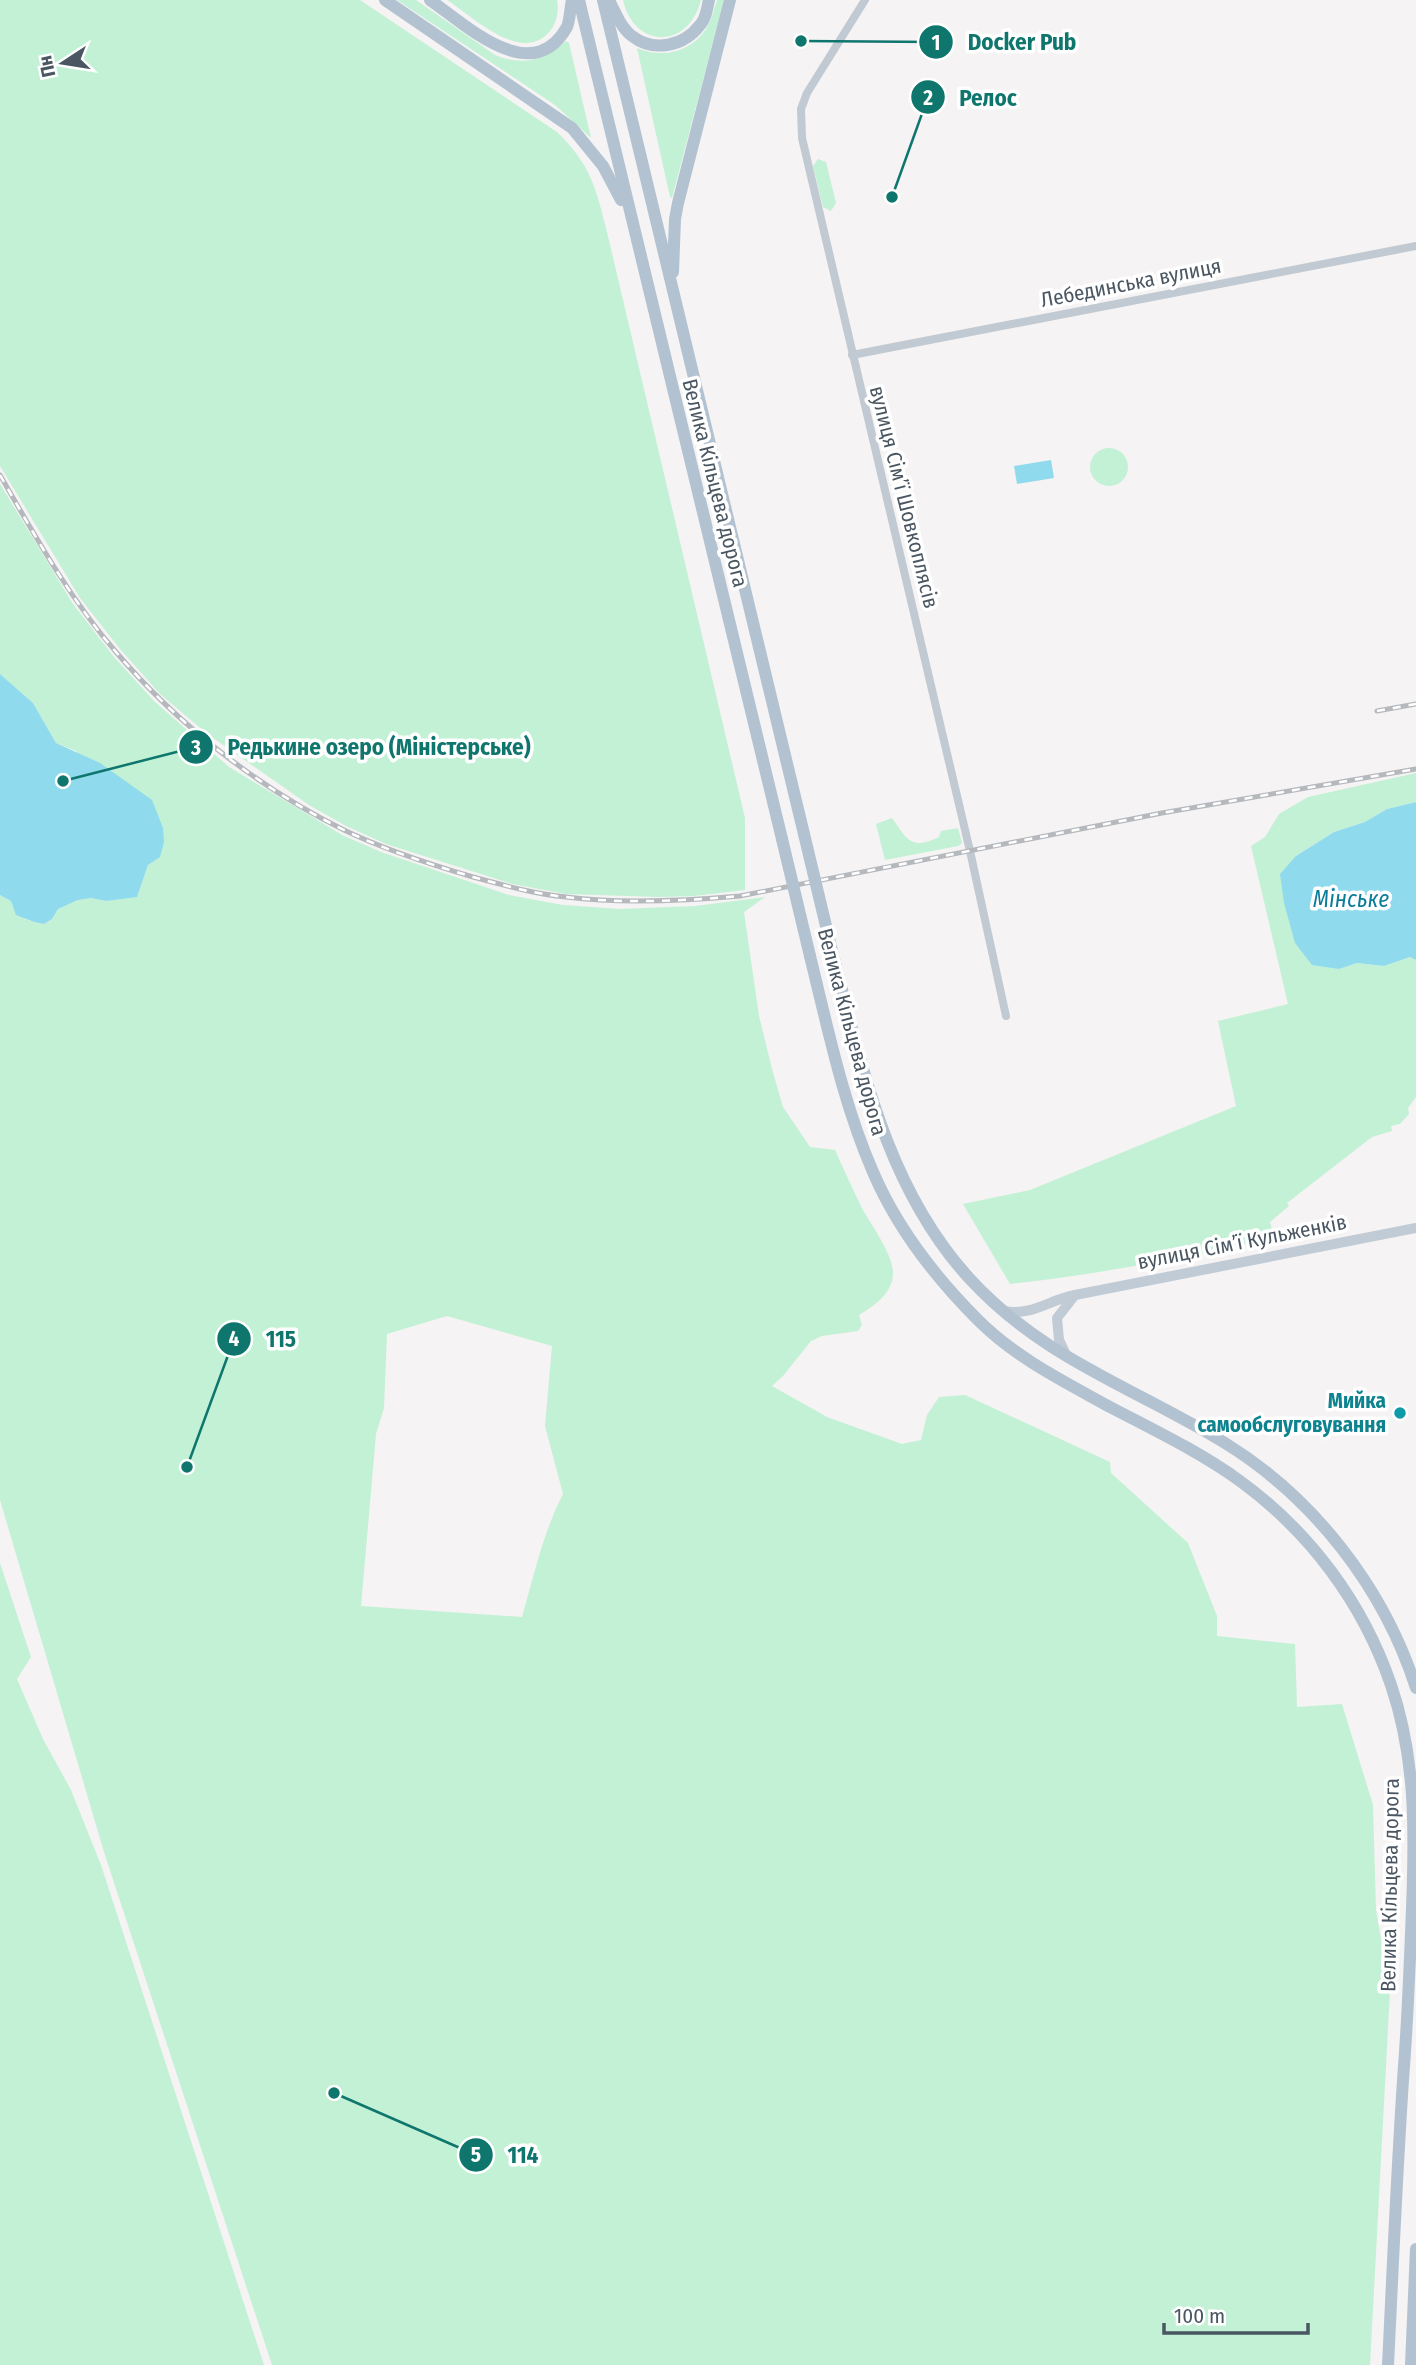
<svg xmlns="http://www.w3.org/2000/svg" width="1416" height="2365" font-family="'Fira Sans Condensed',sans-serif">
<rect width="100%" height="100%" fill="#f5f3f3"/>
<g fill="#c3f1d5" fill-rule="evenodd">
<path d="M0,0h360l197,132c34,33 39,56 50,100l138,586v72l-51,6 -35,1 -93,-3 -54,-10 -126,-40 -40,-18 -37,-21 -103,-72 -46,-39 -40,-45 -40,-51 -80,-132z"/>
<path d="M397,0h19l79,55c28,11 49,6 71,-14l3,2 22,95 -36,-33z"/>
<path d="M447,0h110c2,11 0,22 -7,31 -28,34 -77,-14 -103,-31z"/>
<path d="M623,0h78c-13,50 -67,49 -78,0z"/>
<path d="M717,0h7l-52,198 -2,-1 -33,-149c25,11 56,4 70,-21 5,-8 7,-18 10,-27z"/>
<path d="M818,159l8,3 10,41 -5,8 -8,-4 -10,-41z"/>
<circle cx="1109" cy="467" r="19"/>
<path d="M0,484l73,120 41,53 40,44 75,66 113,68 39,17 128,43 54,10 57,4 75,-3 70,-9 -21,15 15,104 13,53 11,38 27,40 25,3c9,20 18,40 28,60 9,16 31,46 30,64 -1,20 -19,32 -34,41l3,10 -4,6 -36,5 -11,5 -28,35 -11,10 55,31 75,27 19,-4 6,-25 12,-18 26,-2 145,67 1,11 77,70 29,73v20l78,8 2,63 45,-3 31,101 3,105 14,81 -20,374h-1098l-168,-513 -104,-352v-605l11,6c4,16 18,21 33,23l8,-5 6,-10 20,-9 13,-2 15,3 32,-7 10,-29 4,-3 -76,-111 -20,-8 -23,-40 -33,-29zM447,1316l105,30 -7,80 18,68c-20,39 -29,81 -41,123l-161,-11 15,-172 8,-26 3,-74z"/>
<path d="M1416,773v29l-29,7 -22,13 -31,10 -38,24 43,113 18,-6 27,3 26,-9 6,3v137l-8,11 1,6 -9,10 -9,2 1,5 -20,6 -85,66 2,3 -19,16 4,15c-87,21 -175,37 -264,47l-47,-80 67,-14 206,-84 -18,-85 70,-17 -37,-158 14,-9 14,-23 29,-17z"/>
<path d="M892,818c16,23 19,32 47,19l2,-6 17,-3 4,15 -4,3 -73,14 -9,-36z"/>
<path d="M0,1563l31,94 -14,22 26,60 28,51 30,75 163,500h-264z"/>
</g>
<g fill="#90daee">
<path d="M1051,460l3,18 -37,6 -3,-18z"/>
<path d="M0,674l33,29 23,40 44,20 52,37 11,28 1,14 -4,15 -12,8 -11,32 -31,4 -15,-3 -13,2 -20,9 -6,10 -8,5 -10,-2 -18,-7 -5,-14 -11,-6z"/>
<path d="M1416,802v158l-6,-3 -26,9 -27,-3 -18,6 -27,-4 -17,-22 -11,-40 -4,-29 16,-18 38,-24 31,-10 22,-13z"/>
</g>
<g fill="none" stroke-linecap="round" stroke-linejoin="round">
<g stroke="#c1cad2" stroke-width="8">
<path d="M865,0l-58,93 -6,16 1,29 168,713 36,165"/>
<path d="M852,355l564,-109"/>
</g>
<g stroke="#c1cbd6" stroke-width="10">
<path d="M1004,1311c29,5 44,-11 71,-16l341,-67"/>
<path d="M1067,1357l-8,-17 -2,-22 18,-23"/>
</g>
<g stroke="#b3c2d1" stroke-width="12">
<path d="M385,0l187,128 31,38 18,34"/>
<path d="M430,0c36,25 102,89 137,27 3,-7 3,-19 5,-27"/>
<path d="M579,0l203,839"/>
<path d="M603,0l201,834"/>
<path d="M609,0c6,12 12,28 23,36 22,17 52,10 68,-11 6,-6 7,-17 9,-25"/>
<path d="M673,272l2,-53 3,-16 52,-203"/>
<path d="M832,951c30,115 54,236 137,327 75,82 165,109 256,165 89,55 159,145 191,245"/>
<path d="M810,956c18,73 33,147 63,216 24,56 62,105 105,148 38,38 85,61 132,87 44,23 90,45 130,74 70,51 123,122 151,204 25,73 24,147 21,223 -2,52 -4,105 -8,158 -7,99 -11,199 -16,299"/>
<path d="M1411,2365l5,-116"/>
</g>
<defs>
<g id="rail">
<path d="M0,475c35,61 70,124 116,177 61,72 143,136 228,178 41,20 85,34 129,47 30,8 61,17 93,20 57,7 117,4 174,-1l422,-83 254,-44"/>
<path d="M1377,711l39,-7"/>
</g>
</defs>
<use href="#rail" stroke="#b5b8bd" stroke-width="5"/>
<use href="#rail" stroke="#fff" stroke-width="2.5" stroke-dasharray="8" stroke-linecap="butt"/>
<g stroke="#b3c2d1" stroke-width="12">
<path d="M804,834l28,117"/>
<path d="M782,839l28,117"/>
</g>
</g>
<circle fill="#0f9aa8" stroke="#fff" stroke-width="2.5" cx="1400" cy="1413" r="7"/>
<g text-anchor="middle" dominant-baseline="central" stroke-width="7" stroke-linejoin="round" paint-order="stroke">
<g font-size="21" fill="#4a5661" stroke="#fff">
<text transform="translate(1131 283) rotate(-11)">Лебединська вулиця</text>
<text transform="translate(715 483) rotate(76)">Велика Кільцева дорога</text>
<text transform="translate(904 497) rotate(76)">вулиця Сімʼї Шовкоплясів</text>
<text transform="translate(852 1032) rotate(75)">Велика Кільцева дорога</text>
<text transform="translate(1242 1242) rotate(-11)">вулиця Сімʼї Кульженків</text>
<text transform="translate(1390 1885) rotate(-89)">Велика Кільцева дорога</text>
</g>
<g font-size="21" font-weight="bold" fill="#0d838f" stroke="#fff" text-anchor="end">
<text x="1386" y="1401">Мийка<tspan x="1386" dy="24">самообслуговування</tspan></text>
</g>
<g font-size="23" font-style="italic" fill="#0c7c9b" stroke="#fff">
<text x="1351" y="899">Мінське</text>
</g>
</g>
<path fill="none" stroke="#0f766e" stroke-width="2.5" d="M801 41L936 42M892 197L928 97M63 781L196 747M187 1467L234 1339M334 2093L476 2155"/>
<g fill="#0f766e" stroke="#fff" stroke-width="2.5">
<circle cx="801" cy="41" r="7"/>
<circle cx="892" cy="197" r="7"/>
<circle cx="63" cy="781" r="7"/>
<circle cx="187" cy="1467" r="7"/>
<circle cx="334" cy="2093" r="7"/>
<circle cx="936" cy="42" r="18"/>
<circle cx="928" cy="97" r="18"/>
<circle cx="196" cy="747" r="18"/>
<circle cx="234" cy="1339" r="18"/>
<circle cx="476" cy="2155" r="18"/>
</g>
<g font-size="21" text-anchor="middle" font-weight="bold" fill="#fff">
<text x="936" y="50">1</text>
<text x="928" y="105">2</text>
<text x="196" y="755">3</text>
<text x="234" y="1346">4</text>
<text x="476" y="2162">5</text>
</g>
<g font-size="23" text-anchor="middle" font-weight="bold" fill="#0f766e" stroke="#fff" stroke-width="7" stroke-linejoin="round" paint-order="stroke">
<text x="1022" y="50">Docker Pub</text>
<text x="988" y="106">Релос</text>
<text x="379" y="755">Редькине озеро (Міністерське)</text>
<text x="281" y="1347">115</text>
<text x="523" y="2163">114</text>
</g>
<g transform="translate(63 63) rotate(258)" stroke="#ffffff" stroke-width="5" paint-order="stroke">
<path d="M0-5L12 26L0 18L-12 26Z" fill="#4a5661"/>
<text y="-10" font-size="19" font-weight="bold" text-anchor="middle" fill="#4a5661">Пн</text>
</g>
<path d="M1164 2323v10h144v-10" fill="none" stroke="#4a5661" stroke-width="3.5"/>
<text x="1174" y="2323" font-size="21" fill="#4a5661" stroke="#ffffff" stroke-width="5" paint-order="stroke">100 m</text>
</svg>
